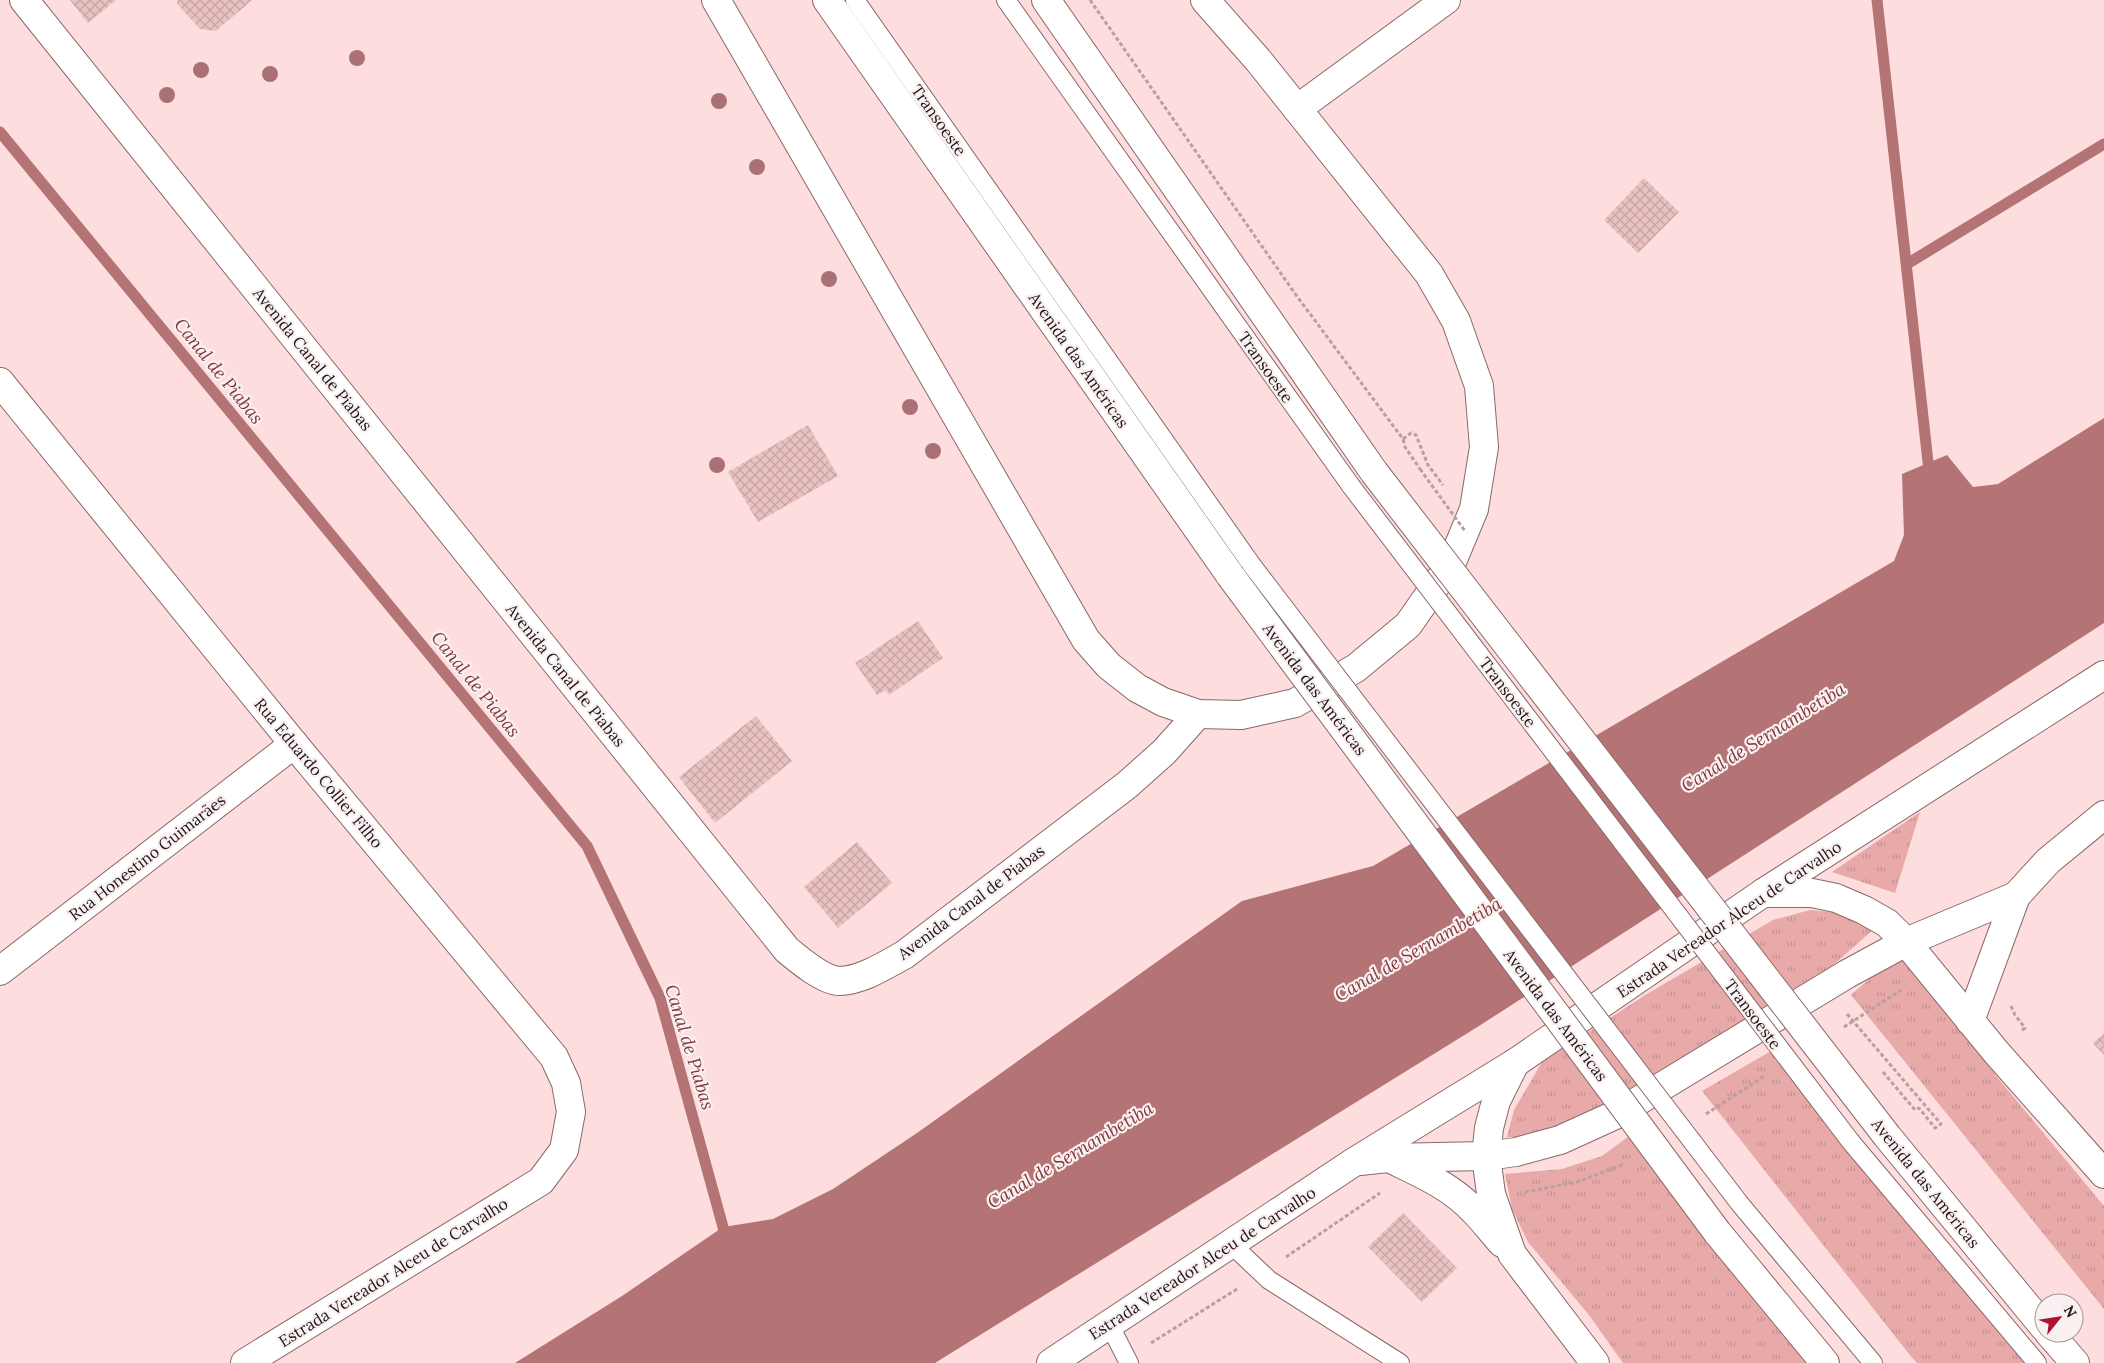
<svg xmlns="http://www.w3.org/2000/svg" width="2104" height="1363" font-family="Lora,serif">
<defs>
<pattern id="grass-tufts" width="24" height="20" patternUnits="userSpaceOnUse" patternTransform="scale(1.25)"><rect width="24" height="20" fill="#e8a9a9"/><path d="M3 7l-1-3M5 7V3M7 7l1-3M15 17l-1-3M17 17v-4M19 17l1-3" fill="none" stroke="#c79191"/></pattern>
<pattern id="building-cross-hatch" width="8" height="8" patternUnits="userSpaceOnUse" patternTransform="scale(1.25)"><rect width="8" height="8" fill="#e9c1c1"/><path d="M0 0l8 8M0 8l8-8" fill="none" stroke="#c8a5a5"/></pattern>
</defs>
<rect width="100%" height="100%" fill="#fddddd"/>
<g fill="url(#grass-tufts)">
<path d="M1920,812l-25,81 -63,-21z"/>
<path d="M1810,910l39,4 25,15 -43,38 -225,140 -73,30h-26l7,-27 28,-48 105,-68 126,-74z"/>
<path d="M1901,951l56,69 40,57 107,129v103l-253,-314z"/>
<path d="M1771,1051l256,312h-110l-8,-9 -207,-263z"/>
<path d="M1632,1134l175,229h-184l-34,-48 -61,-73 -16,-33 -7,-35 57,-5 40,-13z"/>
</g>
<path fill="#b47476" d="M2104,418v205l-625,403 -544,337h-420l107,-67 101,-69 50,-8 60,-30 84,-56 325,-232 131,-35 521,-305 10,-26 -2,-61 45,-19 26,32 25,-3z"/>
<g fill="none" stroke-linecap="round" stroke-linejoin="round">
<g stroke="#b47476" stroke-width="11">
<path d="M1877,0l53,480"/>
<path d="M0,132l587,714 73,152 63,229 2,13"/>
<path d="M1907,264l197,-120"/>
</g>
</g>
<g fill="url(#building-cross-hatch)">
<path d="M70,0h46l-28,23z"/>
<path d="M177,0h75l-36,31 -16,-2 -23,-25z"/>
<path d="M1644,178l35,34 -41,41 -34,-33z"/>
<path d="M808,425l30,51 -80,46 -30,-50z"/>
<path d="M918,621l25,37 -54,37 -3,-5 -9,5 -22,-32z"/>
<path d="M756,716l36,45 -77,62 -36,-46z"/>
<path d="M857,842l35,41 -54,45 -34,-41z"/>
<path d="M2104,1033v22l-11,-12z"/>
<path d="M1403,1213l54,55 -35,34 -54,-55z"/>
</g>
<g fill="none" stroke-linecap="round" stroke-linejoin="round">
<defs>
<g id="lane">
<path d="M855,0l396,564"/>
<path d="M1006,0l345,486"/>
<path d="M1851,1142l186,221"/>
<path d="M1740,1204l133,159"/>
<path d="M1231,1244l38,36 131,83"/>
<path d="M1109,1324l20,39"/>
</g>
<g id="street">
<path d="M24,0l763,950c12,10 37,31 53,31 23,-1 45,-16 64,-26l223,-170 37,-33 34,-38"/>
<path d="M1297,109l149,-109"/>
<path d="M0,382l294,362 260,313 12,26 5,29 -7,38 -23,31 -296,182"/>
<path d="M0,971l294,-227"/>
</g>
<g id="secondary">
<path d="M1763,893h49l24,5 28,12 23,13 19,19 90,110 108,122"/>
<path d="M1970,1021l46,-125"/>
<path d="M1515,1063l-19,38 -7,27 -3,28 5,38 21,60 83,109"/>
<path d="M1393,1160c29,14 59,27 81,51 10,10 19,22 28,32"/>
<path d="M1360,1161l28,-3 98,-2 30,-4 44,-12 55,-25 232,-141 59,-32 110,-46 32,-35 56,-46"/>
<path d="M1051,1363l303,-201 161,-99 248,-170 341,-218"/>
</g>
<g id="highway">
<path d="M716,0l370,640 23,26 28,22 26,14 35,12 43,1 54,-12 61,-35 52,-43 44,-63 22,-53 10,-62 -5,-61 -23,-65 -27,-47 -171,-214 -53,-60"/>
<path d="M827,0l403,575"/>
<path d="M1046,0l328,472"/>
<path d="M1887,1136l157,191"/>
<path d="M1717,1232l108,131"/>
<path d="M2049,1333l26,30"/>
</g>
</defs>
<use href="#lane" stroke="#8b6868" stroke-width="20"/>
<use href="#street" stroke="#8b6868" stroke-width="30"/>
<use href="#secondary" stroke="#8b6868" stroke-width="30"/>
<use href="#highway" stroke="#8b6868" stroke-width="30"/>
<g stroke="#b99f9f" stroke-width="3" stroke-dasharray="4 2.5" stroke-linecap="butt">
<path d="M1090,0l206,295 107,144 2,8 15,22"/>
<path d="M1403,439l8,-6 5,2 12,30 15,20"/>
<path d="M2011,1006l4,9 10,13 -4,3"/>
<path d="M1847,1014l94,110 -6,4 -16,-20 -4,2"/>
<path d="M1844,1027l57,-37"/>
<path d="M1706,1114l60,-39"/>
<path d="M1525,1192l52,-10 48,-18"/>
<path d="M1286,1257l94,-64"/>
<path d="M1151,1343l86,-54"/>
</g>
<use href="#lane" stroke="#fff" stroke-width="18"/>
<use href="#street" stroke="#fff" stroke-width="28"/>
<use href="#secondary" stroke="#fff" stroke-width="28"/>
<use href="#highway" stroke="#fff" stroke-width="28"/>
<defs>
<g id="lane-bridge">
<path d="M1351,486l500,656"/>
<path d="M1251,564l489,640"/>
</g>
<g id="highway-bridge">
<path d="M1374,472l513,664"/>
<path d="M1230,575l487,657"/>
</g>
</defs>
<use href="#lane-bridge" stroke="#8b6868" stroke-width="20" stroke-linecap="butt"/>
<use href="#highway-bridge" stroke="#8b6868" stroke-width="30" stroke-linecap="butt"/>
<g stroke="#b99f9f" stroke-width="3" stroke-dasharray="4 2.5" stroke-linecap="butt">
<path d="M1420,469l45,62"/>
<path d="M1883,1072l32,38"/>
</g>
<use href="#lane-bridge" stroke="#fff" stroke-width="18"/>
<use href="#highway-bridge" stroke="#fff" stroke-width="28"/>
</g>
<g fill="#a97176">
<circle cx="357" cy="58" r="8"/>
<circle cx="201" cy="70" r="8"/>
<circle cx="270" cy="74" r="8"/>
<circle cx="167" cy="95" r="8"/>
<circle cx="719" cy="101" r="8"/>
<circle cx="757" cy="167" r="8"/>
<circle cx="829" cy="279" r="8"/>
<circle cx="910" cy="407" r="8"/>
<circle cx="933" cy="451" r="8"/>
<circle cx="717" cy="465" r="8"/>
</g>
<g text-anchor="middle" dominant-baseline="central" stroke-width="4.5" stroke-linejoin="round" paint-order="stroke">
<g font-size="16" fill="#231516" stroke="#f9f1f1">
<text transform="translate(939 120) rotate(55)">Transoeste</text>
<text transform="translate(313 359) rotate(51)">Avenida Canal de Piabas</text>
<text transform="translate(1079 360) rotate(55)">Avenida das Américas</text>
<text transform="translate(1266 367) rotate(55)">Transoeste</text>
<text transform="translate(566 675) rotate(51)">Avenida Canal de Piabas</text>
<text transform="translate(1315 689) rotate(53)">Avenida das Américas</text>
<text transform="translate(1508 692) rotate(53)">Transoeste</text>
<text transform="translate(319 773) rotate(50)">Rua Eduardo Collier Filho</text>
<text transform="translate(147 857) rotate(-38)">Rua Honestino Guimarães</text>
<text transform="translate(971 902) rotate(-37)">Avenida Canal de Piabas</text>
<text transform="translate(1729 919) rotate(-34)">Estrada Vereador Alceu de Carvalho</text>
<text transform="translate(1753 1014) rotate(53)">Transoeste</text>
<text transform="translate(1556 1015) rotate(53)">Avenida das Américas</text>
<text transform="translate(1926 1183) rotate(51)">Avenida das Américas</text>
<text transform="translate(1202 1263) rotate(-33)">Estrada Vereador Alceu de Carvalho</text>
<text transform="translate(393 1272) rotate(-32)">Estrada Vereador Alceu de Carvalho</text>
</g>
<g font-size="18" font-style="italic" fill="#85363b" stroke="#f9f1f1">
<text transform="translate(219 371) rotate(51)">Canal de Piabas</text>
<text transform="translate(476 684) rotate(51)">Canal de Piabas</text>
<text transform="translate(1763 737) rotate(-32)">Canal de Sernambetiba</text>
<text transform="translate(1418 949) rotate(-30)">Canal de Sernambetiba</text>
<text transform="translate(690 1047) rotate(73)">Canal de Piabas</text>
<text transform="translate(1070 1155) rotate(-31)">Canal de Sernambetiba</text>
</g>
</g>
<g transform="translate(2059 1318) rotate(60)"><circle r="24" fill="#f9f1f1" stroke="#a39999"/>
<path d="M0-4L9 19L0 12L-9 19Z" fill="#ab1533"/>
<text y="-8" font-size="14" font-weight="bold" text-anchor="middle" fill="#231516">N</text>
</g>
</svg>
